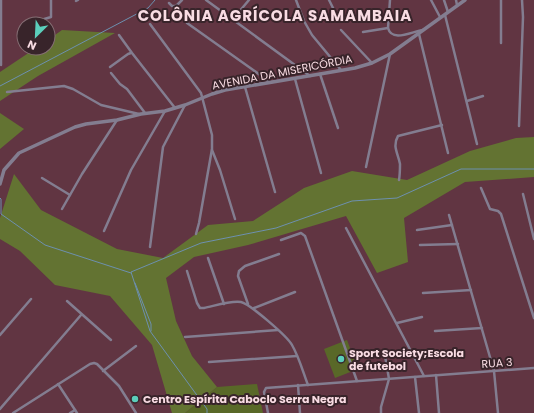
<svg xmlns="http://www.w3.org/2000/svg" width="534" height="413" font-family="Poppins,sans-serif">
<rect width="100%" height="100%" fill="#613542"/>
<g fill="#596828">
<path d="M347,340l11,29 -23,9 -11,-29z"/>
<path d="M257,384l6,29h-78l32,-26z"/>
</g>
<g fill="#637332">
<path d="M62,30l53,3 -77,43 -38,25v-29l36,-24h12v-8z"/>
<path d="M0,113l24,16 -24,20z"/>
<path d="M534,137v40l-69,5 -61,36 4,44 -31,11 -31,-57 -98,29 -54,12 -28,21 10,43 16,35 25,31 -32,26h-13l-20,-68 -42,-49 -55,-11 -35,-34 -20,-12v-21l14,-44 27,36 76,39 46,9 45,-33 45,-4 51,-33 48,-17 55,9 63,-29 46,-13z"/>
</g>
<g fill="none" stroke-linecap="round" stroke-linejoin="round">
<g stroke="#6d90af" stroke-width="1">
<path d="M0,86l148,-78 7,-8"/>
<path d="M0,198l1,1v15l44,31 86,28"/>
<path d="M135,283l16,41v7"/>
<path d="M207,413v-4l-57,-78 -19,-59 70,-29 75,-15 76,-27 45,-3 64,-29h73"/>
</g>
<g stroke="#837d90" stroke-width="2.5">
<path d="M206,0l104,76"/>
<path d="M296,0l8,21 8,14 29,35"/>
<path d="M329,0l7,14"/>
<path d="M390,0l-2,28c4,15 25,3 35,2"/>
<path d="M431,0l9,17"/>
<path d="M444,0l4,12"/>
<path d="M456,0l1,5"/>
<path d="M76,1l2,-1"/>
<path d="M169,3l3,3h4l6,-6"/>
<path d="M445,15l32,129"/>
<path d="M233,19l16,-19"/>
<path d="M41,20l10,-3v-17"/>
<path d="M187,23l83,59"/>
<path d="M150,24l51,69 11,42v14l-13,74 -3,11"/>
<path d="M341,30l31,33"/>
<path d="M363,32l25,-4"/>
<path d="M419,34l29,119"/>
<path d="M119,35l13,18 43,55"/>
<path d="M501,43v-43"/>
<path d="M1,65v-65"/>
<path d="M110,67l18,-13 3,-1"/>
<path d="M111,73l9,11 7,5 18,24"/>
<path d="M320,74l18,54"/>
<path d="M295,79l26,94"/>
<path d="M245,87l30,105"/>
<path d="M7,92l57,-6 9,3 28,16 38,9"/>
<path d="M467,101l16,-5"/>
<path d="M519,126l4,-109 -1,-17"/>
<path d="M212,150l8,20 15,49"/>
<path d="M366,167l24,-113"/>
<path d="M42,178l28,17"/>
<path d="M399,180c1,-6 1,-11 1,-16 -2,-11 -8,-18 -2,-28l44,-11"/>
<path d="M481,188l9,21 8,2 3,3 33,104"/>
<path d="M523,194l11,45"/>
<path d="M62,209l20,-35 35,-54"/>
<path d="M449,215l45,156 4,42"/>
<path d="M346,228l78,148"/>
<path d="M417,230l35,-5"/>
<path d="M104,231l27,-61 34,-59"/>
<path d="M281,240l20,-7 4,3 52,145"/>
<path d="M420,245l38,-1"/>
<path d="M150,247l13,-100 22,-42"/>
<path d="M208,258l16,46"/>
<path d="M187,271l10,32 3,5h4c10,-2 28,-8 37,-6 9,2 46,34 51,43 7,12 11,27 16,40"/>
<path d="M423,293l48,-3"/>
<path d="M67,301l44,39"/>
<path d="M248,304l-10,-28 1,-5 6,-5 34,-12"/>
<path d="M254,308l41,-16"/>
<path d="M397,323l25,-6"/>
<path d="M435,331l47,-3"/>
<path d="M0,335l31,-36"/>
<path d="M185,337l93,-7"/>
<path d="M209,362l88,-6"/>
<path d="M103,371l33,-25"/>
<path d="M436,375l3,38"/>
<path d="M415,377l4,36"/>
<path d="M58,384l19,29"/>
<path d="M298,385l2,28"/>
<path d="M0,409l81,-94"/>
<path d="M13,413l77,-49 4,-1 3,1 22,22 17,27"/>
<path d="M70,413l5,-3"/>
<path d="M268,413l-4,-21 2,-4 268,-20"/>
<path d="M381,413v-6l8,-28 -5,-29"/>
</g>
<path stroke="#837d90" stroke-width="3.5" d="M0,184l4,-14 15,-17 56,-26 11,-3 31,-4 24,-6 24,-3 20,-6 27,-11 13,-4 95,-16 35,-6 17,-5 18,-9 75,-54"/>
</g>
<g fill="#5bcebb" stroke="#38242a" stroke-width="1.5">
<circle cx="341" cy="359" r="4"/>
<circle cx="135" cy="399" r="4"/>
</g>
<g text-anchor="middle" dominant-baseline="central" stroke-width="4" stroke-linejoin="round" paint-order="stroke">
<g font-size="11" fill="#f9dce3" stroke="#38242a">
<text transform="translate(282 72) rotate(-11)">AVENIDA DA MISERICÓRDIA</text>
<text transform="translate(497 363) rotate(-4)">RUA 3</text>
</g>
<g font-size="11" font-weight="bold" fill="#f9dce3" stroke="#38242a" text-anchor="start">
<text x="349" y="353">Sport Society;Escola<tspan x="349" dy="13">de futebol</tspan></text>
<text x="143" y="399">Centro Espírita Caboclo Serra Negra</text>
</g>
<g font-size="15" font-weight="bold" letter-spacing="1" fill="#f9dce3" stroke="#38242a">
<text x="275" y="15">COLÔNIA AGRÍCOLA SAMAMBAIA</text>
</g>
</g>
<g transform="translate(36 36) rotate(204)"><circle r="19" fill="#38242a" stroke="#856e74"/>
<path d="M0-3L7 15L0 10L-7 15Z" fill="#5bcebb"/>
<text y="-6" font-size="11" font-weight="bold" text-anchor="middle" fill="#f9dce3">N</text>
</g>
</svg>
